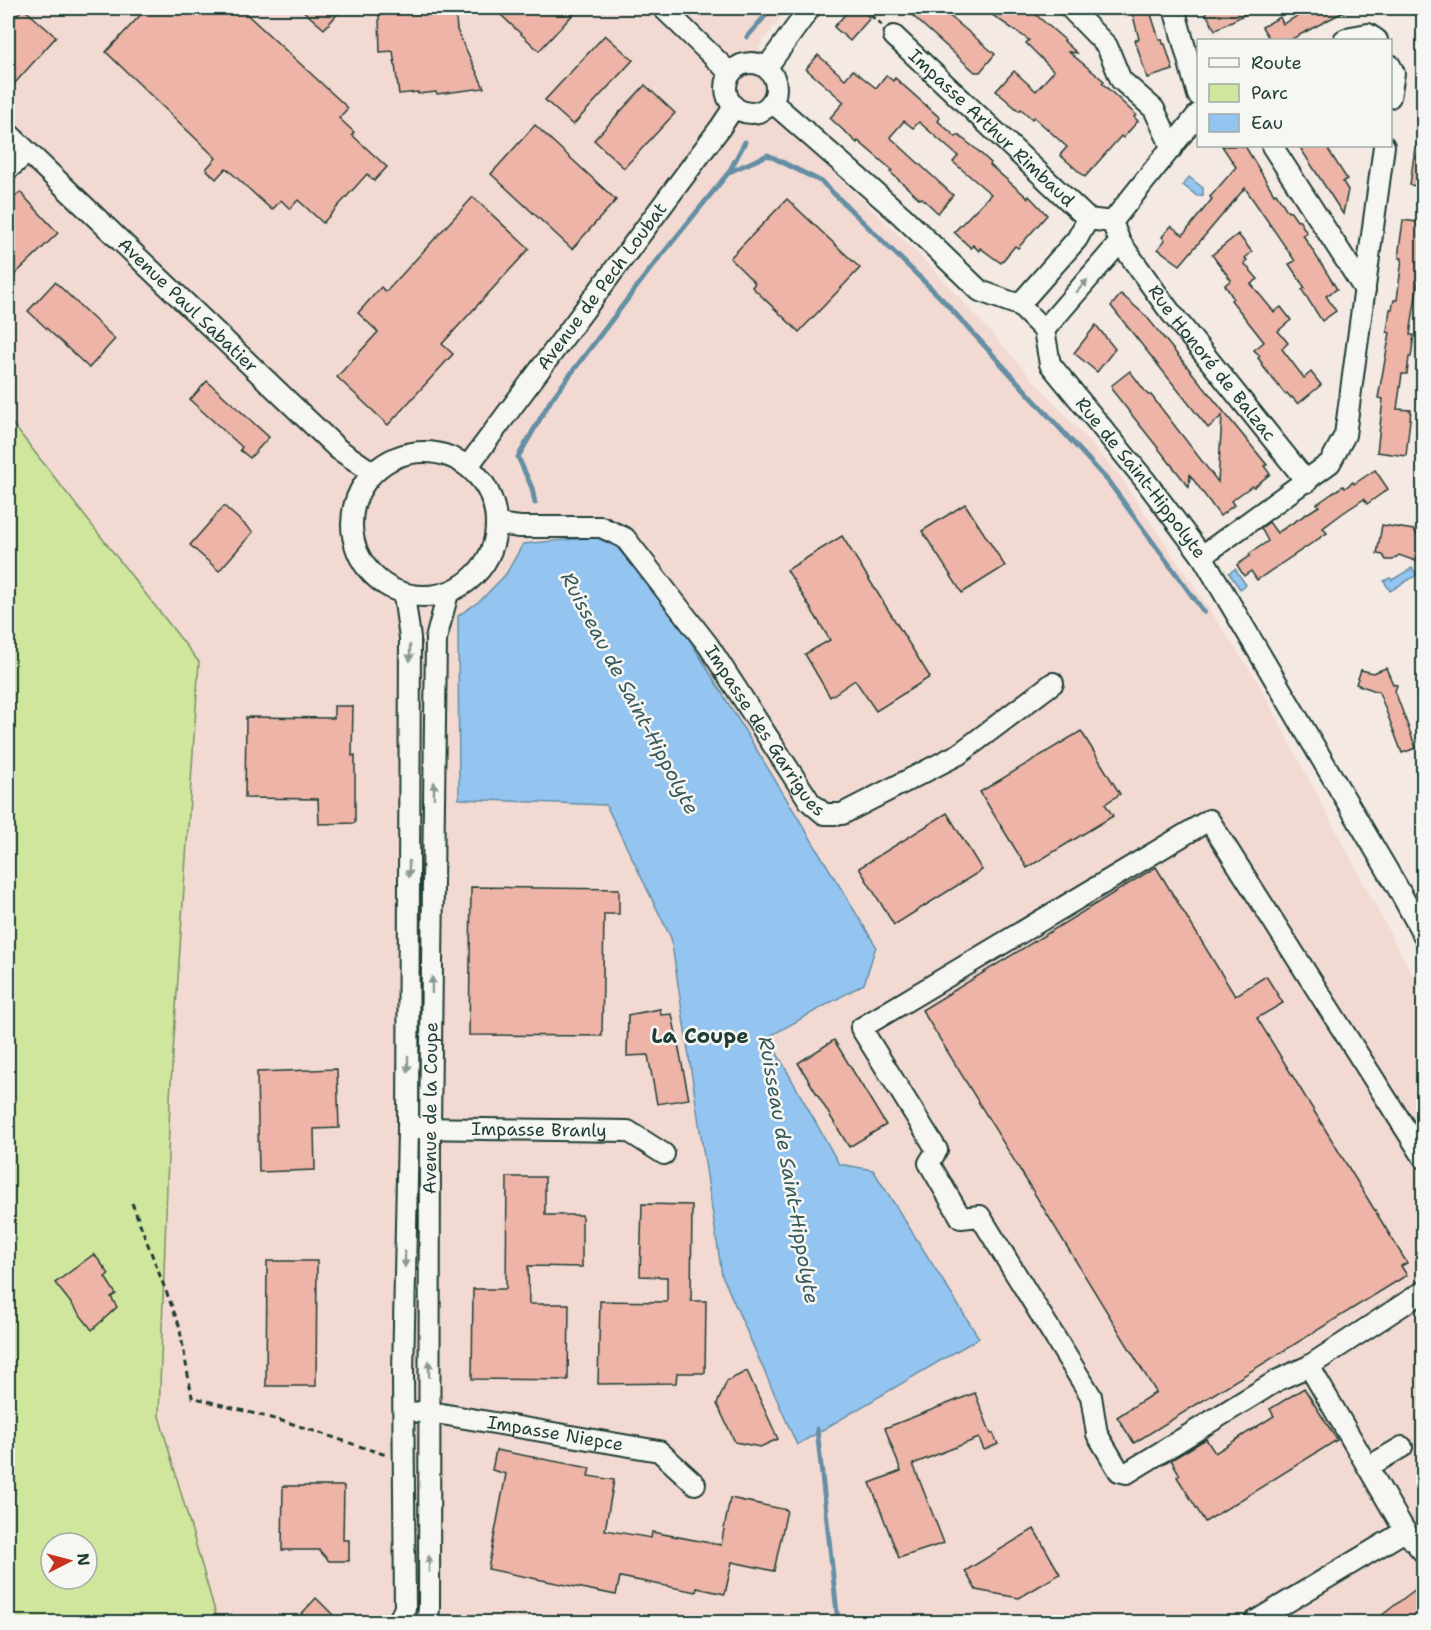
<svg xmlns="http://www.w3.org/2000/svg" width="1431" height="1630" font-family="'Shantell Sans',sans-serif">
<rect width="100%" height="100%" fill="#f4e9e3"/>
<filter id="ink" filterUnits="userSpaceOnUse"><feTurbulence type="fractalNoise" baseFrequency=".0167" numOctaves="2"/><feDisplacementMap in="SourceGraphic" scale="12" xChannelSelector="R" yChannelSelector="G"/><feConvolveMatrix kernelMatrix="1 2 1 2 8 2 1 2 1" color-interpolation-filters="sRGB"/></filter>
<g filter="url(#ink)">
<path fill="#f2d9d1" d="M8,8h780l-29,38 16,69 164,160 180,200 137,204 167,317v626h-1205l-59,-206 11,-318 29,-436 -191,-244z"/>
<path fill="#d0e69c" stroke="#789268" stroke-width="1.5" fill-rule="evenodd" d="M8,418l191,244 -29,436 -11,318 59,206h-210zM51,1543h36v36h-36z"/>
<g fill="#94c5f0" stroke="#658fa5" stroke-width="1.5">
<path d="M1189,177l14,11v7l-6,1 -14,-11z"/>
<path d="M607,536l67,78 202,332 -12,38 -96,53 71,127 34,6 106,168 -182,107 -75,-170 -51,-337 -65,-133 -147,-6 -1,-183 23,-16 25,-26 17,-30z"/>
<path d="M1412,568l5,7 -27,16 -6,-10 6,-3 2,2z"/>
<path d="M1235,569l11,16 -6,4 -11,-16z"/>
</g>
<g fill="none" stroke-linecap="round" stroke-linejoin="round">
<g stroke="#658fa5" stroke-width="5">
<path d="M747,37l25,-29"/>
<path d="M729,172l39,-17 54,27 119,116 167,183 96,131"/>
<path d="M535,503l-3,-15 -14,-31 33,-57 97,-128 81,-100 16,-30"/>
<path d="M817,1429l21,193"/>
</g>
</g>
<g fill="#edb4a7" stroke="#1f3d34" stroke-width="1.5">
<path d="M23,8l33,29 -41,46 -7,-7v-50z"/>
<path d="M147,8h93l108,100 -9,10 15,14 -2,3 35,32 -13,14 -7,-7 -44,49 -25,-23 -8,9 -9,-9 -9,10 -46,-42 -10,11 -10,-10 10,-11 -110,-106z"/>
<path d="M300,8h43l-19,21z"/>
<path d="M416,8h39l2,22 27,58 -47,6 -1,-2 -18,2v-2l-19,2 -6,-43 -13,1 -1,-37 38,-4z"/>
<path d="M507,8h72l-40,43 -38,-36z"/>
<path d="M859,8l11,10 -20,23 -16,-14 15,-17 5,4z"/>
<path d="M904,8h36l55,46 -15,18h-5z"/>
<path d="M982,8h46l37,32 -1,1 13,12 -8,-1 35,29 -2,2 34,32 -2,2 4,4 -15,17 -2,-2 -36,41 -25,-22 7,-8 -33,-30 -2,2 -11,-10 -2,2 -23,-20 18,-20 22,20 18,-20 -28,-28 3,-3z"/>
<path d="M1131,8h18l10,31h3l1,5h2l8,26 -26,8 -12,-38 4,-1z"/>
<path d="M1203,8h54l-42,22z"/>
<path d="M1312,8h39l-61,32h-20l-8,-13 18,-10 3,7z"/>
<path d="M605,35l28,25 -60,65 -28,-25z"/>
<path d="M818,55l27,24 8,-9 23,18 10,-13 7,6 2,-3 45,40 -2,3 18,16 2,-2 18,14 15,14 -1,2 38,33 1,-2 18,19 -29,33 -3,-2 -14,17 -21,-15 -1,3 -6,-6 -2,3 -17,-16 37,-38 -38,-32 5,-6 -39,-34 -6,6 -9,-7 -14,16 63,58 -15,18 -16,-15 -2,1 -30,-27 2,-2 -34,-29 -1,2 -27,-25 14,-16 -38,-33z"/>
<path d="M645,85l30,28 -51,55 -30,-28z"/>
<path d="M535,125l81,75 -44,49 -81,-75z"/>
<path d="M1222,146h23l29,48 2,-1 12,19 2,-1 7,10 2,-1 8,13 -4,2 34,54 -11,7 10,15 -14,10 -20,-31 3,-2 -16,-24 6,-3 -50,-73 -65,77 -22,-16 7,-9 -3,-3 9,-11 12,9 29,-36 -2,-2 26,-30z"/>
<path d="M1299,146h27l21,33 -4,3 5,8 -5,24z"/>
<path d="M1415,147l9,1v39l-14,-2z"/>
<path d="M20,192l38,41 -50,48v-77z"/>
<path d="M473,197l56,52 -87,95 11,10 -65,71 -51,-48 41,-45 -20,-19 23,-26 5,5z"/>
<path d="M787,199l73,69 -61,64 -47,-45 3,-4 -25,-25z"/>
<path d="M1403,220l21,3v60l-6,-1 -8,53h4l-3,22h-2l-2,17h-5l-5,35 14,1 -5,46 -29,-4 6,-53 -5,-1 12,-65 -3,-1 3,-23h2l2,-9h3l5,-42h-3v-8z"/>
<path d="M1238,234l14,18 -7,6 2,2 -3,3 14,16 -7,5 23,28 7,-5 10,13 -13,11 10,12 -6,6 22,29 7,-6 10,13 -23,19 -6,-7 -1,1 -4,-5 -2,1 -24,-30 1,-1 -4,-5 2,-2 -6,-6 10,-8 -33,-42 2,-2 -8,-13 6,-5 -19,-25z"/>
<path d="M55,282l60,57 -26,29 -61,-57z"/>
<path d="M1121,294l25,22 121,149 -3,1 6,8 -16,13 -2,-1 -21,15 3,4 -14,11 -30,-41 -1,12 -77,-97v-5l18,-14 18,24h3l67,87 4,-66 -14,12 -97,-122z"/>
<path d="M1096,325l19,24 -18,23 -23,-19z"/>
<path d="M207,381l62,56 -19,21 -10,-8 2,-3 -52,-47z"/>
<path d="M1375,470l13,19 -21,15 -3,-5 -21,14 -20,15 4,5 -70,47 -6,-9 -7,5 -7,-11 13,-9 -1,-2 19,-13 -7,-13 8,-6 8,11 42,-27 -2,-2 26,-18 2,2 8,-6 1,2z"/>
<path d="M965,504l40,62 -43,27 -40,-62z"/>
<path d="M224,506l29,26 -34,39 -29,-26z"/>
<path d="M1382,525l32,5 10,15v19l-25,-9 -6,5h-7l-3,-5 -6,-1z"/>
<path d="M842,536l88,141 -54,34 -21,-31 -25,17 -25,-43 25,-14 -43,-70z"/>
<path d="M1386,668l7,16 4,1 -2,6 21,57 -14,5 -23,-61 -23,-8 5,-14 12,3z"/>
<path d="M334,706h19l-1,50 3,-1v68l-36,1 -1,-25 -73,-1 1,-81 88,1z"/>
<path d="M1081,731l39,63 -15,10 8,12 -86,52 -47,-76z"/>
<path d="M947,813l35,57 -88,55 -35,-57z"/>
<path d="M1156,867l79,129 31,-20 17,27 -26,15 150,245 -6,3 6,9 -273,168 -17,-26 39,-25 -234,-382z"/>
<path d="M471,887l148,2v25h-15l-2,122 -133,-1z"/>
<path d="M660,1009l1,6 11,-1 17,85 -32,5 -9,-49 -21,1 1,-41z"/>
<path d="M834,1040l52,85 -37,22 -51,-84z"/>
<path d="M337,1069l2,59 -25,1 1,41 -56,2 -2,-100z"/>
<path d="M507,1177h38v38h37v52l-54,-1 1,38h40l-1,76 -96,-1 1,-90h33z"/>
<path d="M642,1204l50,1 -1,96h15l-1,72h-28l-1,10 -78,1 2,-83 67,1v-25l-27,-1z"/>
<path d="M94,1254l15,20 -4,3 11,17 -5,3 6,10 -25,23 -37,-47z"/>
<path d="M267,1261h50l-1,125h-50z"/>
<path d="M747,1371l31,68 -18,8 -25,-5 -18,-38 10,-23z"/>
<path d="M1304,1388l33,52 -132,82 -28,-45 3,-2 -9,-15 35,-21 9,14 59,-37 -4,-7z"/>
<path d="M975,1393l16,41 2,-1 5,11 -14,6 -5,-12 -66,26 31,79 -45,15 -29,-75 31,-12 -16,-43z"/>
<path d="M496,1450l94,18 -2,8 26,4 -9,50 46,8 1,-6 69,13 9,-47 57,12 -13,61 -42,-9 -7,32 -28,-6 -1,4 -76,-15 -4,18 -128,-26 18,-95 -14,-4z"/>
<path d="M283,1486h61l-1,54h6v21h-20l-10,-11h-37z"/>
<path d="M1034,1529l26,45 -41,24 -43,-8 -11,-19z"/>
<path d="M1424,1583v40h-52l32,-25z"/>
<path d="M316,1598l25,25h-48z"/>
</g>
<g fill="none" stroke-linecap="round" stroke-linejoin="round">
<defs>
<g id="minor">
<path d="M663,8l67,65"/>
<path d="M1070,8l37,38 14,34 33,29 18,39"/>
<path d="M1174,8l24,87"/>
<path id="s1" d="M894,36l194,183"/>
<path d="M1344,40l7,-3 17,-3 9,6"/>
<circle cx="751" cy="88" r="25"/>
<path d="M1390,65l4,8 -4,24"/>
<path d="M767,67l43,-59"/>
<path id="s2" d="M772,102l129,113 79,76 39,14 25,25 6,34 94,115 58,77 197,334 25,46"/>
<path id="s3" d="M8,133l330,316 34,23"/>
<path d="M1272,146l93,144"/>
<path d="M8,169l19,-16"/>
<path d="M1112,222l86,-108"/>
<path id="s4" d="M1120,242l48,67 139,173"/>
<path d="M1019,305l58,-66 11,-20 24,3 8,20 -76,88"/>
<circle cx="424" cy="524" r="72"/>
<path id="s5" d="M468,466l252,-338 14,-21"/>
<path id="s6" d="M497,524l23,3h81l24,11 83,107 102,157 14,12h18l117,-60 94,-71"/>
<path d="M1202,556l128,-93 15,-28 39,-289"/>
<path id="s7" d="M416,1128l212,3 36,23"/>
<path d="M1424,1158l-215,-338 -348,208 76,122 -8,13 32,55 19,-2 111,180 6,38 22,37 8,2 151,-93 31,-14 115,-75"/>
<path d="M1309,1366l96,165"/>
<path id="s8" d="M419,1412h11l229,39 36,33"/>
<path d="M1368,1467l34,-20"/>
<path d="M398,1622l7,-14 -2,-234 5,-245 2,-491 -6,-43"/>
<path id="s9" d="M427,1622l2,-13 1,-481 6,-489 12,-46"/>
<path d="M1254,1622l151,-91 19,22"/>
</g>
</defs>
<use href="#minor" stroke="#1f3d34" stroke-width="24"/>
<g stroke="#1f3d34" stroke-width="3" stroke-dasharray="6 4.5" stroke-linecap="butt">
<path d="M862,8l20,17"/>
<path d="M132,1203l47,122 13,72 101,27 93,31"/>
</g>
<use href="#minor" stroke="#f6f6f2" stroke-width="20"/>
</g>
<defs><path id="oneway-solid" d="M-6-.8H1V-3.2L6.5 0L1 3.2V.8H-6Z" transform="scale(1.5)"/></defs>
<g fill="#8a9a93">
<use href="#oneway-solid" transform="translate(1082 286) rotate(-49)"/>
<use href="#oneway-solid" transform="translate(410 653) rotate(90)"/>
<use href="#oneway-solid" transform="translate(434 790) rotate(-89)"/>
<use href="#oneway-solid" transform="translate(409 869) rotate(90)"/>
<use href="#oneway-solid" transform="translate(432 985) rotate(-89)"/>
<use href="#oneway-solid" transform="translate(408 1064) rotate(90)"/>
<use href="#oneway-solid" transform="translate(405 1259) rotate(91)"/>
<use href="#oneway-solid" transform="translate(429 1369) rotate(-90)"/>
<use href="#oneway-solid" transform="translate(429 1564) rotate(-90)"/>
</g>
</g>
<g text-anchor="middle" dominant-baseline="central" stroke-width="5" stroke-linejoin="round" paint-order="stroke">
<g font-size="18" fill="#1f3d34" stroke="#f6f6f2">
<text stroke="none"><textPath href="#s1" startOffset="134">Impasse Arthur Rimbaud</textPath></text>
<text stroke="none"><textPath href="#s5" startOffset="224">Avenue de Pech Loubat</textPath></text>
<text stroke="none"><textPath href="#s3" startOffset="249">Avenue Paul Sabatier</textPath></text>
<text stroke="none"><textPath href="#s4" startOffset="152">Rue Honoré de Balzac</textPath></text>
<text stroke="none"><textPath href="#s2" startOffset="538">Rue de Saint-Hippolyte</textPath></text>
<text stroke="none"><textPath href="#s6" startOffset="369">Impasse des Garrigues</textPath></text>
<text stroke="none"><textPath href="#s9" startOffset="514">Avenue de la Coupe</textPath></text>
<text stroke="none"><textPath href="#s7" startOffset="123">Impasse Branly</textPath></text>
<text stroke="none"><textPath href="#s8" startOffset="138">Impasse Niepce</textPath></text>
</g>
<g font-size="20" font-style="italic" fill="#36585a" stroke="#f6f6f2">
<text transform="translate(630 693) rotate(62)">Ruisseau de Saint-Hippolyte</text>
<text transform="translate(789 1170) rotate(80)">Ruisseau de Saint-Hippolyte</text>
</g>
<g font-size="21" font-weight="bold" fill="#1f3d34" stroke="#f6f6f2">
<text x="700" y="1036">La Coupe</text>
</g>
</g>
<rect width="1431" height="1630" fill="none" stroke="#f6f6f2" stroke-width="30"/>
<rect x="15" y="15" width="1401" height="1600" fill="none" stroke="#1f3d34" stroke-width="2" filter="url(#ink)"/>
<rect x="1197" y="39" width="195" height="108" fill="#f6f6f2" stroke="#a0aca6" stroke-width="1.5"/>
<rect x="1209" y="58" width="30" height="9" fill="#f6f6f2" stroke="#a0aca6" stroke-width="1.5"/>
<text x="1251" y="69" font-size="18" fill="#1f3d34">Route</text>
<rect x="1209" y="84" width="30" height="18" fill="#d0e69c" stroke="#a0aca6" stroke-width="1.5"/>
<text x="1251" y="99" font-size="18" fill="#1f3d34">Parc</text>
<rect x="1209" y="114" width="30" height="18" fill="#94c5f0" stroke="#a0aca6" stroke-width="1.5"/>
<text x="1251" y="129" font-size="18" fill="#1f3d34">Eau</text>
<g transform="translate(69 1561) rotate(84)"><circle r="28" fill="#f6f6f2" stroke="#a0aca6" stroke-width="1.5"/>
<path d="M0-4.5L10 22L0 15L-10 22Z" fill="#c8321e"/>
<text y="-9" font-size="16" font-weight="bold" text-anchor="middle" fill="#1f3d34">N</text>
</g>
</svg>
